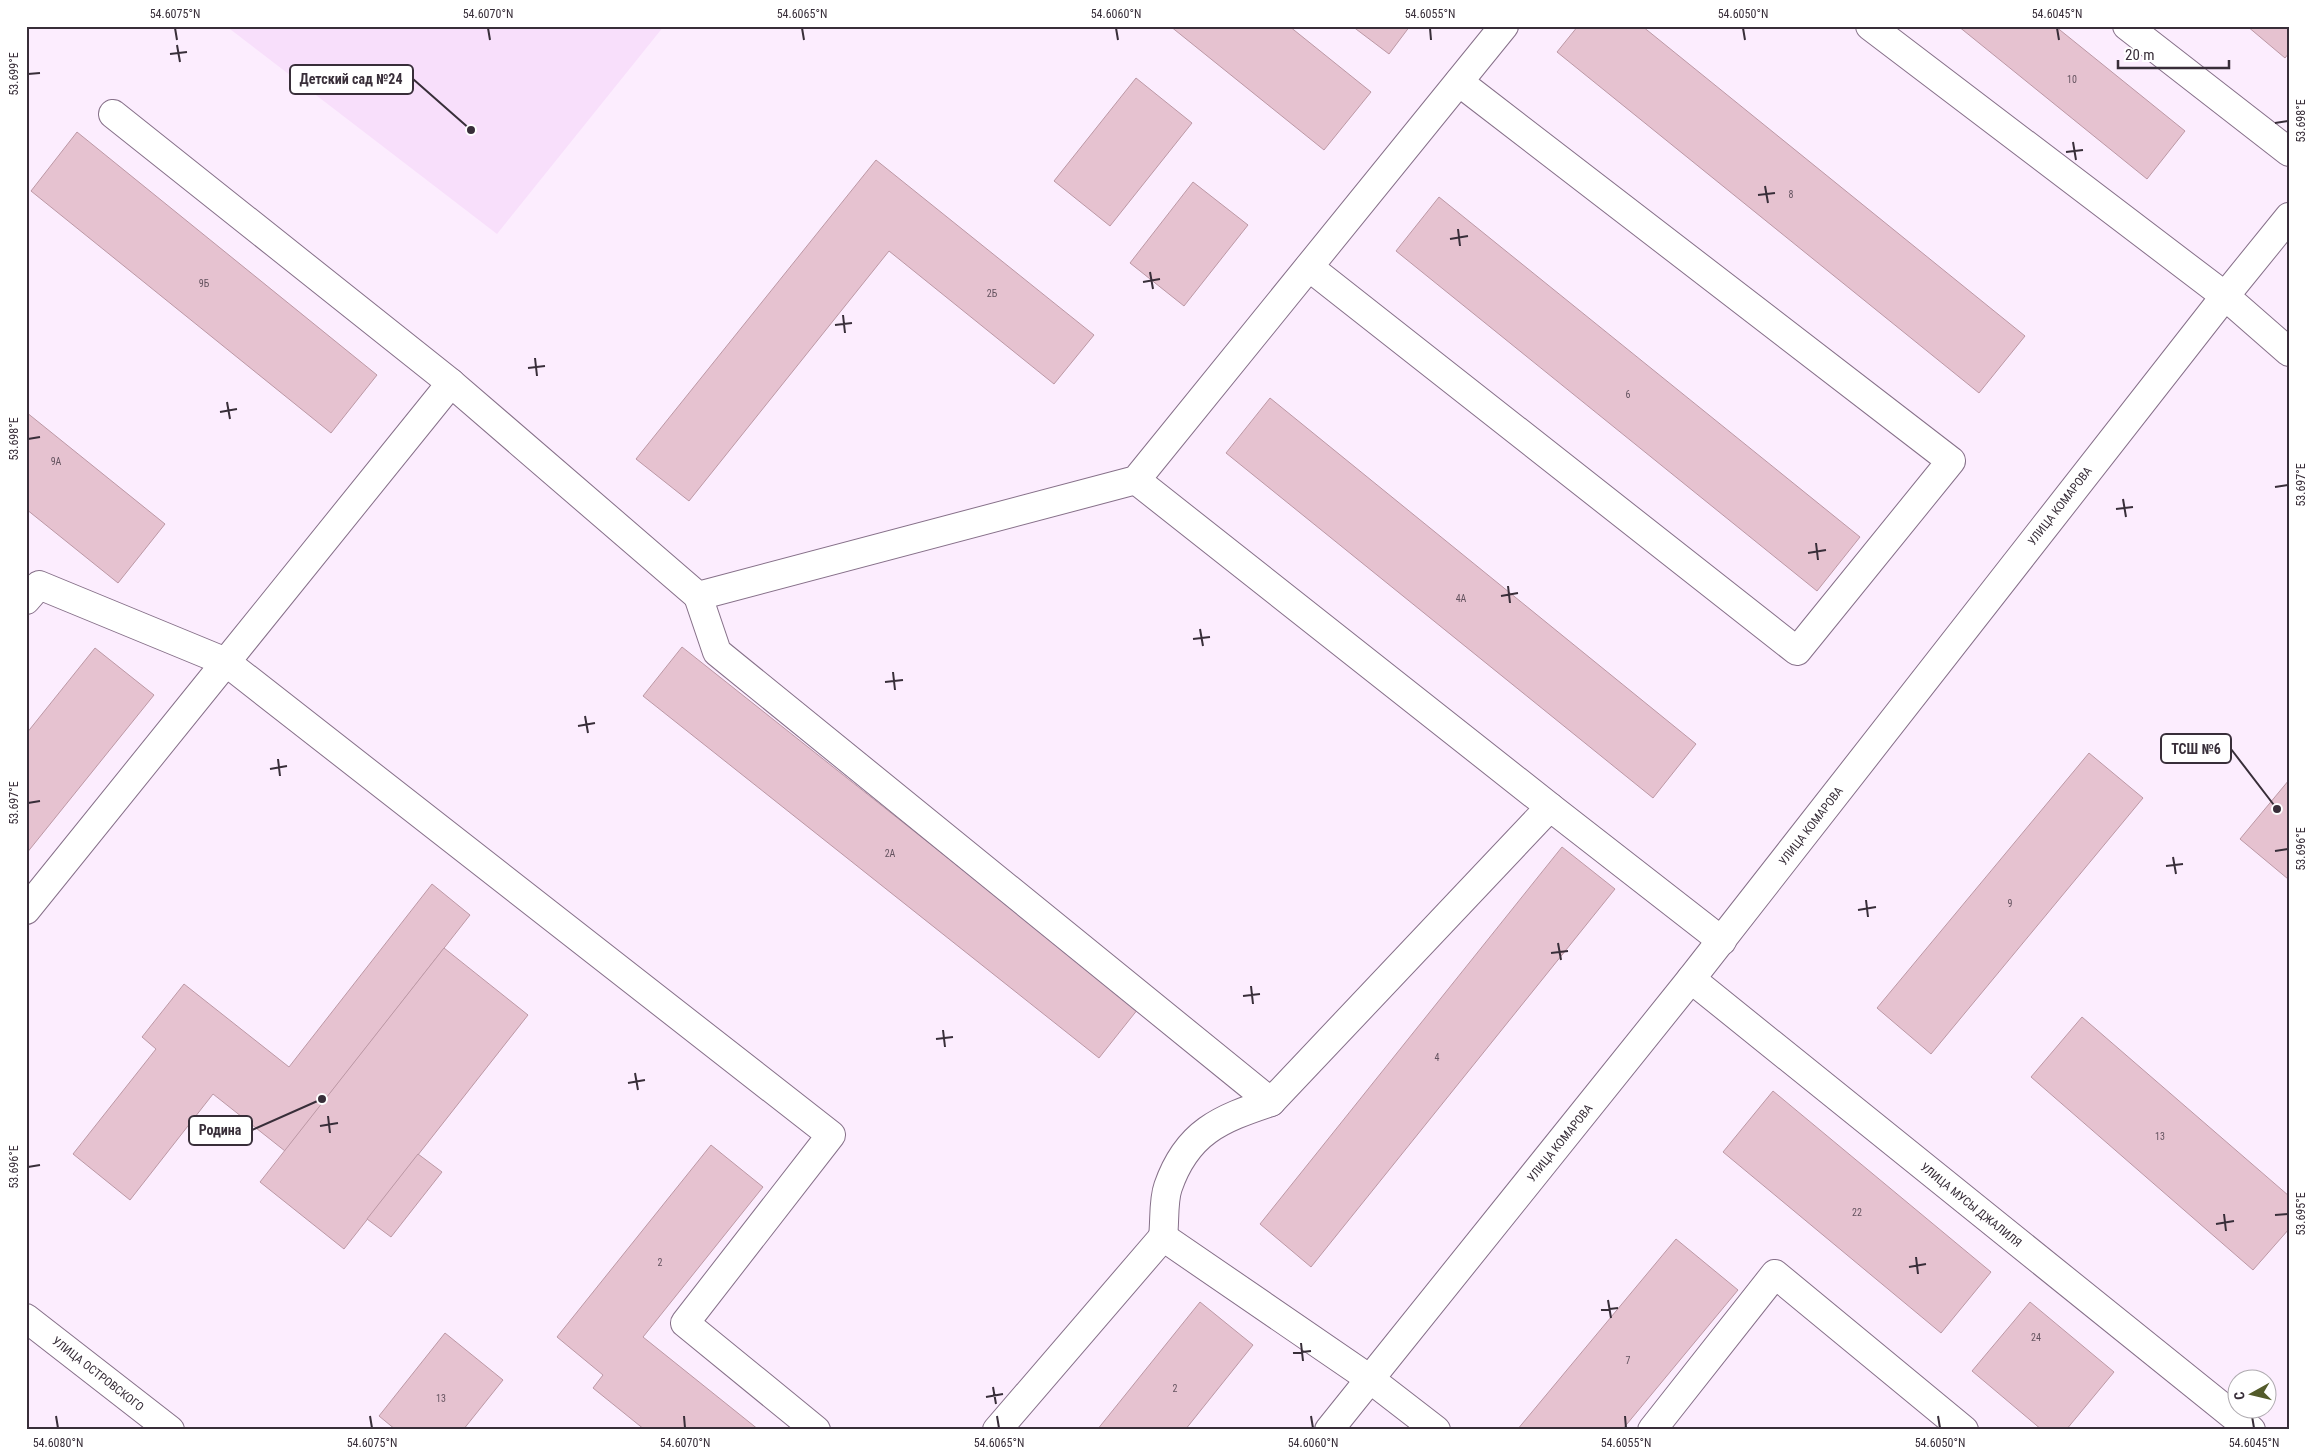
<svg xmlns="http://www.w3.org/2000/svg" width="2315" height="1456" font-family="'Roboto Condensed',sans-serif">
<rect width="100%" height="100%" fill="#fcedfe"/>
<path fill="#f8dffb" d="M226,26h438l-167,208z"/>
<g fill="#e6c2d0" stroke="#bc98a5">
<path d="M1170,26h119l82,66 -47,58z"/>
<path d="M1352,26h58l-21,28z"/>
<path d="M1578,26h64l383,310 -46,57 -422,-341z"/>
<path d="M1958,26h97l130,105 -38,48z"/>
<path d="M2247,26h42v27l-4,5z"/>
<path d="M1136,78l56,45 -82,103 -56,-45z"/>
<path d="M77,132l300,243 -46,58 -300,-242z"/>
<path d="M876,160l218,175 -40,49 -165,-133 -200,250 -53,-42z"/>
<path d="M1193,182l55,43 -64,81 -54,-43z"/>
<path d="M1439,197l421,340 -43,54 -421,-340z"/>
<path d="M1270,398l426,346 -43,54 -427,-345z"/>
<path d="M26,412l139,112 -47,59 -92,-74z"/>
<path d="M682,647l456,362 -39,49 -456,-362z"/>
<path d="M95,648l59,47 -128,159v-120z"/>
<path d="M2089,753l54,45 -212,256 -54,-46z"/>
<path d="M2289,780v98l-1,1 -48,-40z"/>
<path d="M1562,847l53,42 -304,378 -51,-43z"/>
<path d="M432,884l38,31 -185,236 -72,-57 -83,106 -57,-46 83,-105 -14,-12 42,-53 105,83z"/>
<path d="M444,948l84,67 -184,234 -84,-67z"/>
<path d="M2082,1017l207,179v33l-36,41 -222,-193z"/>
<path d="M1773,1091l218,181 -50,61 -218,-181z"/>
<path d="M711,1145l52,42 -120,150 116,93h-114l-52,-42 10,-13 -46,-38z"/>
<path d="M418,1154l24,18 -51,65 -24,-18z"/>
<path d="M1676,1239l62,51 -116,140h-105z"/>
<path d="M1200,1302l53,43 -68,85h-88z"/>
<path d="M2030,1302l84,70 -48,58h-24l-70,-59z"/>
<path d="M445,1333l58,47 -40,50h-67l-17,-14z"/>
</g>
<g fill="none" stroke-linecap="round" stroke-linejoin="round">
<defs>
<g id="minor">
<path d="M1870,26l355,270 64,56"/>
<path d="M2127,26l162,126"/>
<path d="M1309,267l488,384 154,-190 -492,-379"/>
<path d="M451,383l247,213 438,-116 368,-454"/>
<path d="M1136,480l414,327"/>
<path d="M698,596l19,56 554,450 279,-295 172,134"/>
<path d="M26,600l13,-15 187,77 225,-279 -338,-269"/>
<path d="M26,910l200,-248 605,473 -146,188 131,107"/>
<path d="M1691,979l560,451"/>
<path d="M1163,1237c2,-15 0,-36 5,-50 19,-55 52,-68 103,-85"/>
<path d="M997,1430l166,-193 207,142 66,51"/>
<path d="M1329,1430l362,-451 534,-683 64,-79"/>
<path d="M1652,1430l123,-156 189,156"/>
</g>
<path id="major" d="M26,1318l144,112"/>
</defs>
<use href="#minor" stroke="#867089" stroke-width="30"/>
<use href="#major" stroke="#867089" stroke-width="30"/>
<use href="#minor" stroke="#fff" stroke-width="28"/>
<use href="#major" stroke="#fff" stroke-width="28"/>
</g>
<path fill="none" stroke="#382e39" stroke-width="2" d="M175,28l2,12M488,28l2,12M802,28l2,12M1116,28l2,12M1430,28l1,12M1743,28l2,12M2057,28l2,12M177,45l3,17M170,54l17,-2M28,74l12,-1M2275,123l13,-2M2073,142l3,18M2066,152l17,-2M1765,186l3,17M1758,195l17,-2M1458,229l2,17M1450,239l18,-3M1150,272l3,17M1143,282l17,-3M843,315l2,18M835,325l17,-2M535,358l2,18M528,368l17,-2M227,402l3,17M220,412l17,-3M28,439l12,-2M2275,487l13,-2M2123,499l3,18M2116,509l17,-2M1816,543l2,17M1808,553l18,-3M1508,586l2,17M1501,596l17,-3M1200,629l3,17M1193,639l17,-2M893,672l2,18M885,682l18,-2M585,716l3,17M578,726l17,-3M278,759l2,17M270,769l17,-3M28,803l12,-2M2275,851l13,-2M2173,857l3,17M2166,866l17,-2M1866,900l2,17M1858,910l18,-3M1558,943l3,17M1551,953l17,-2M1251,986l2,18M1243,996l17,-2M943,1030l2,17M936,1039l17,-2M635,1073l3,17M628,1083l17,-3M328,1116l2,17M320,1126l18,-3M28,1167l12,-2M2224,1214l2,17M2275,1215l13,-1M2216,1224l18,-3M1916,1257l2,17M1909,1267l17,-3M1608,1300l3,18M1601,1310l17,-2M1301,1343l2,18M1293,1353l18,-2M993,1387l3,17M986,1397l17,-3M56,1416l2,12M370,1416l2,12M684,1416l1,12M997,1416l2,12M1311,1416l2,12M1625,1416l1,12M1938,1416l2,12M2252,1416l2,12"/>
<g text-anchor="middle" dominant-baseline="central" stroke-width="4" stroke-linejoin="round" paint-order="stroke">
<g font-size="10" fill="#64535f">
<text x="2072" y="79">10</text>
<text x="1791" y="194">8</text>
<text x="204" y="283">9Б</text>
<text x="992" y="293">2Б</text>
<text x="1628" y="394">6</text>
<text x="56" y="461">9А</text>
<text x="1461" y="598">4А</text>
<text x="890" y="853">2А</text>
<text x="2010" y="903">9</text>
<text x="1437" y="1057">4</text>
<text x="2160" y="1136">13</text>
<text x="1857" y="1212">22</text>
<text x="660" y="1262">2</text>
<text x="2036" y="1337">24</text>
<text x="1628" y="1360">7</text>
<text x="1175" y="1388">2</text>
<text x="441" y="1398">13</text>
</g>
<g font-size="12" fill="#382e39" stroke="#fff">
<text transform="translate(2060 506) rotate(-52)">УЛИЦА КОМАРОВА</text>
<text transform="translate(1811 826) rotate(-52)">УЛИЦА КОМАРОВА</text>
<text transform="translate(1560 1143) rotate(-51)">УЛИЦА КОМАРОВА</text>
<text transform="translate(1971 1205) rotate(39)">УЛИЦА МУСЫ ДЖАЛИЛЯ</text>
<text transform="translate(98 1374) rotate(38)">УЛИЦА ОСТРОВСКОГО</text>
</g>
</g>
<path fill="none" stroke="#382e39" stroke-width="2" d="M471 130L413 79M2277 809L2231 749M322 1099L252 1130"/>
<g fill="#382e39" stroke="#fff" stroke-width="2">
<circle cx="471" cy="130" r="5"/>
<circle cx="2277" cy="809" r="5"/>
<circle cx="322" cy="1099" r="5"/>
</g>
<g fill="#fff" stroke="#382e39" stroke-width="2">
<rect x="290" y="65" width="123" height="29" rx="5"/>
<rect x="2161" y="734" width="70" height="29" rx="5"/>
<rect x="189" y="1116" width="63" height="29" rx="5"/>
</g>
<g font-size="14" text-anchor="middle" font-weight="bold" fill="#382e39">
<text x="351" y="84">Детский сад №24</text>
<text x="2196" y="754">ТСШ №6</text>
<text x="220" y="1135">Родина</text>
</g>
<rect width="2315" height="1456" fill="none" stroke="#ffffff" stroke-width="55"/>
<g transform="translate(2252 1394) rotate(262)"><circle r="24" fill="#ffffff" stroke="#afabb0"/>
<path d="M0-4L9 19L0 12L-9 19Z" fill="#535b2a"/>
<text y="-8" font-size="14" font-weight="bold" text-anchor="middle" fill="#382e39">С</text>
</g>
<path d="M2118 60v8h111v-8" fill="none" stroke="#382e39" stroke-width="2.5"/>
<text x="2125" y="60" font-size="15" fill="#382e39" stroke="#ffffff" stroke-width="4" paint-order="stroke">20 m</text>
<rect x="28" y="28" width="2260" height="1400" fill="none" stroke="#382e39" stroke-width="2"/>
<g font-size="12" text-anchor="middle" fill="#382e39">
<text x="175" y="18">54.6075°N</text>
<text x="488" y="18">54.6070°N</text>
<text x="802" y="18">54.6065°N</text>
<text x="1116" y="18">54.6060°N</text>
<text x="1430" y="18">54.6055°N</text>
<text x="1743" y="18">54.6050°N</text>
<text x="2057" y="18">54.6045°N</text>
<text transform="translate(14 74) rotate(-90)" y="4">53.699°E</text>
<text transform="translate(2301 121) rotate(-90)" y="4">53.698°E</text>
<text transform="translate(14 439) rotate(-90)" y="4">53.698°E</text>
<text transform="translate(2301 485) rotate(-90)" y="4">53.697°E</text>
<text transform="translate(14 803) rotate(-90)" y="4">53.697°E</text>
<text transform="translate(2301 849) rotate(-90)" y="4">53.696°E</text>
<text transform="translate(14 1167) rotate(-90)" y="4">53.696°E</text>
<text transform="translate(2301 1214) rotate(-90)" y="4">53.695°E</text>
<text x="58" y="1447">54.6080°N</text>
<text x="372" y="1447">54.6075°N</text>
<text x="685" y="1447">54.6070°N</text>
<text x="999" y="1447">54.6065°N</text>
<text x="1313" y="1447">54.6060°N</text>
<text x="1626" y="1447">54.6055°N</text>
<text x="1940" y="1447">54.6050°N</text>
<text x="2254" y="1447">54.6045°N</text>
</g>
</svg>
